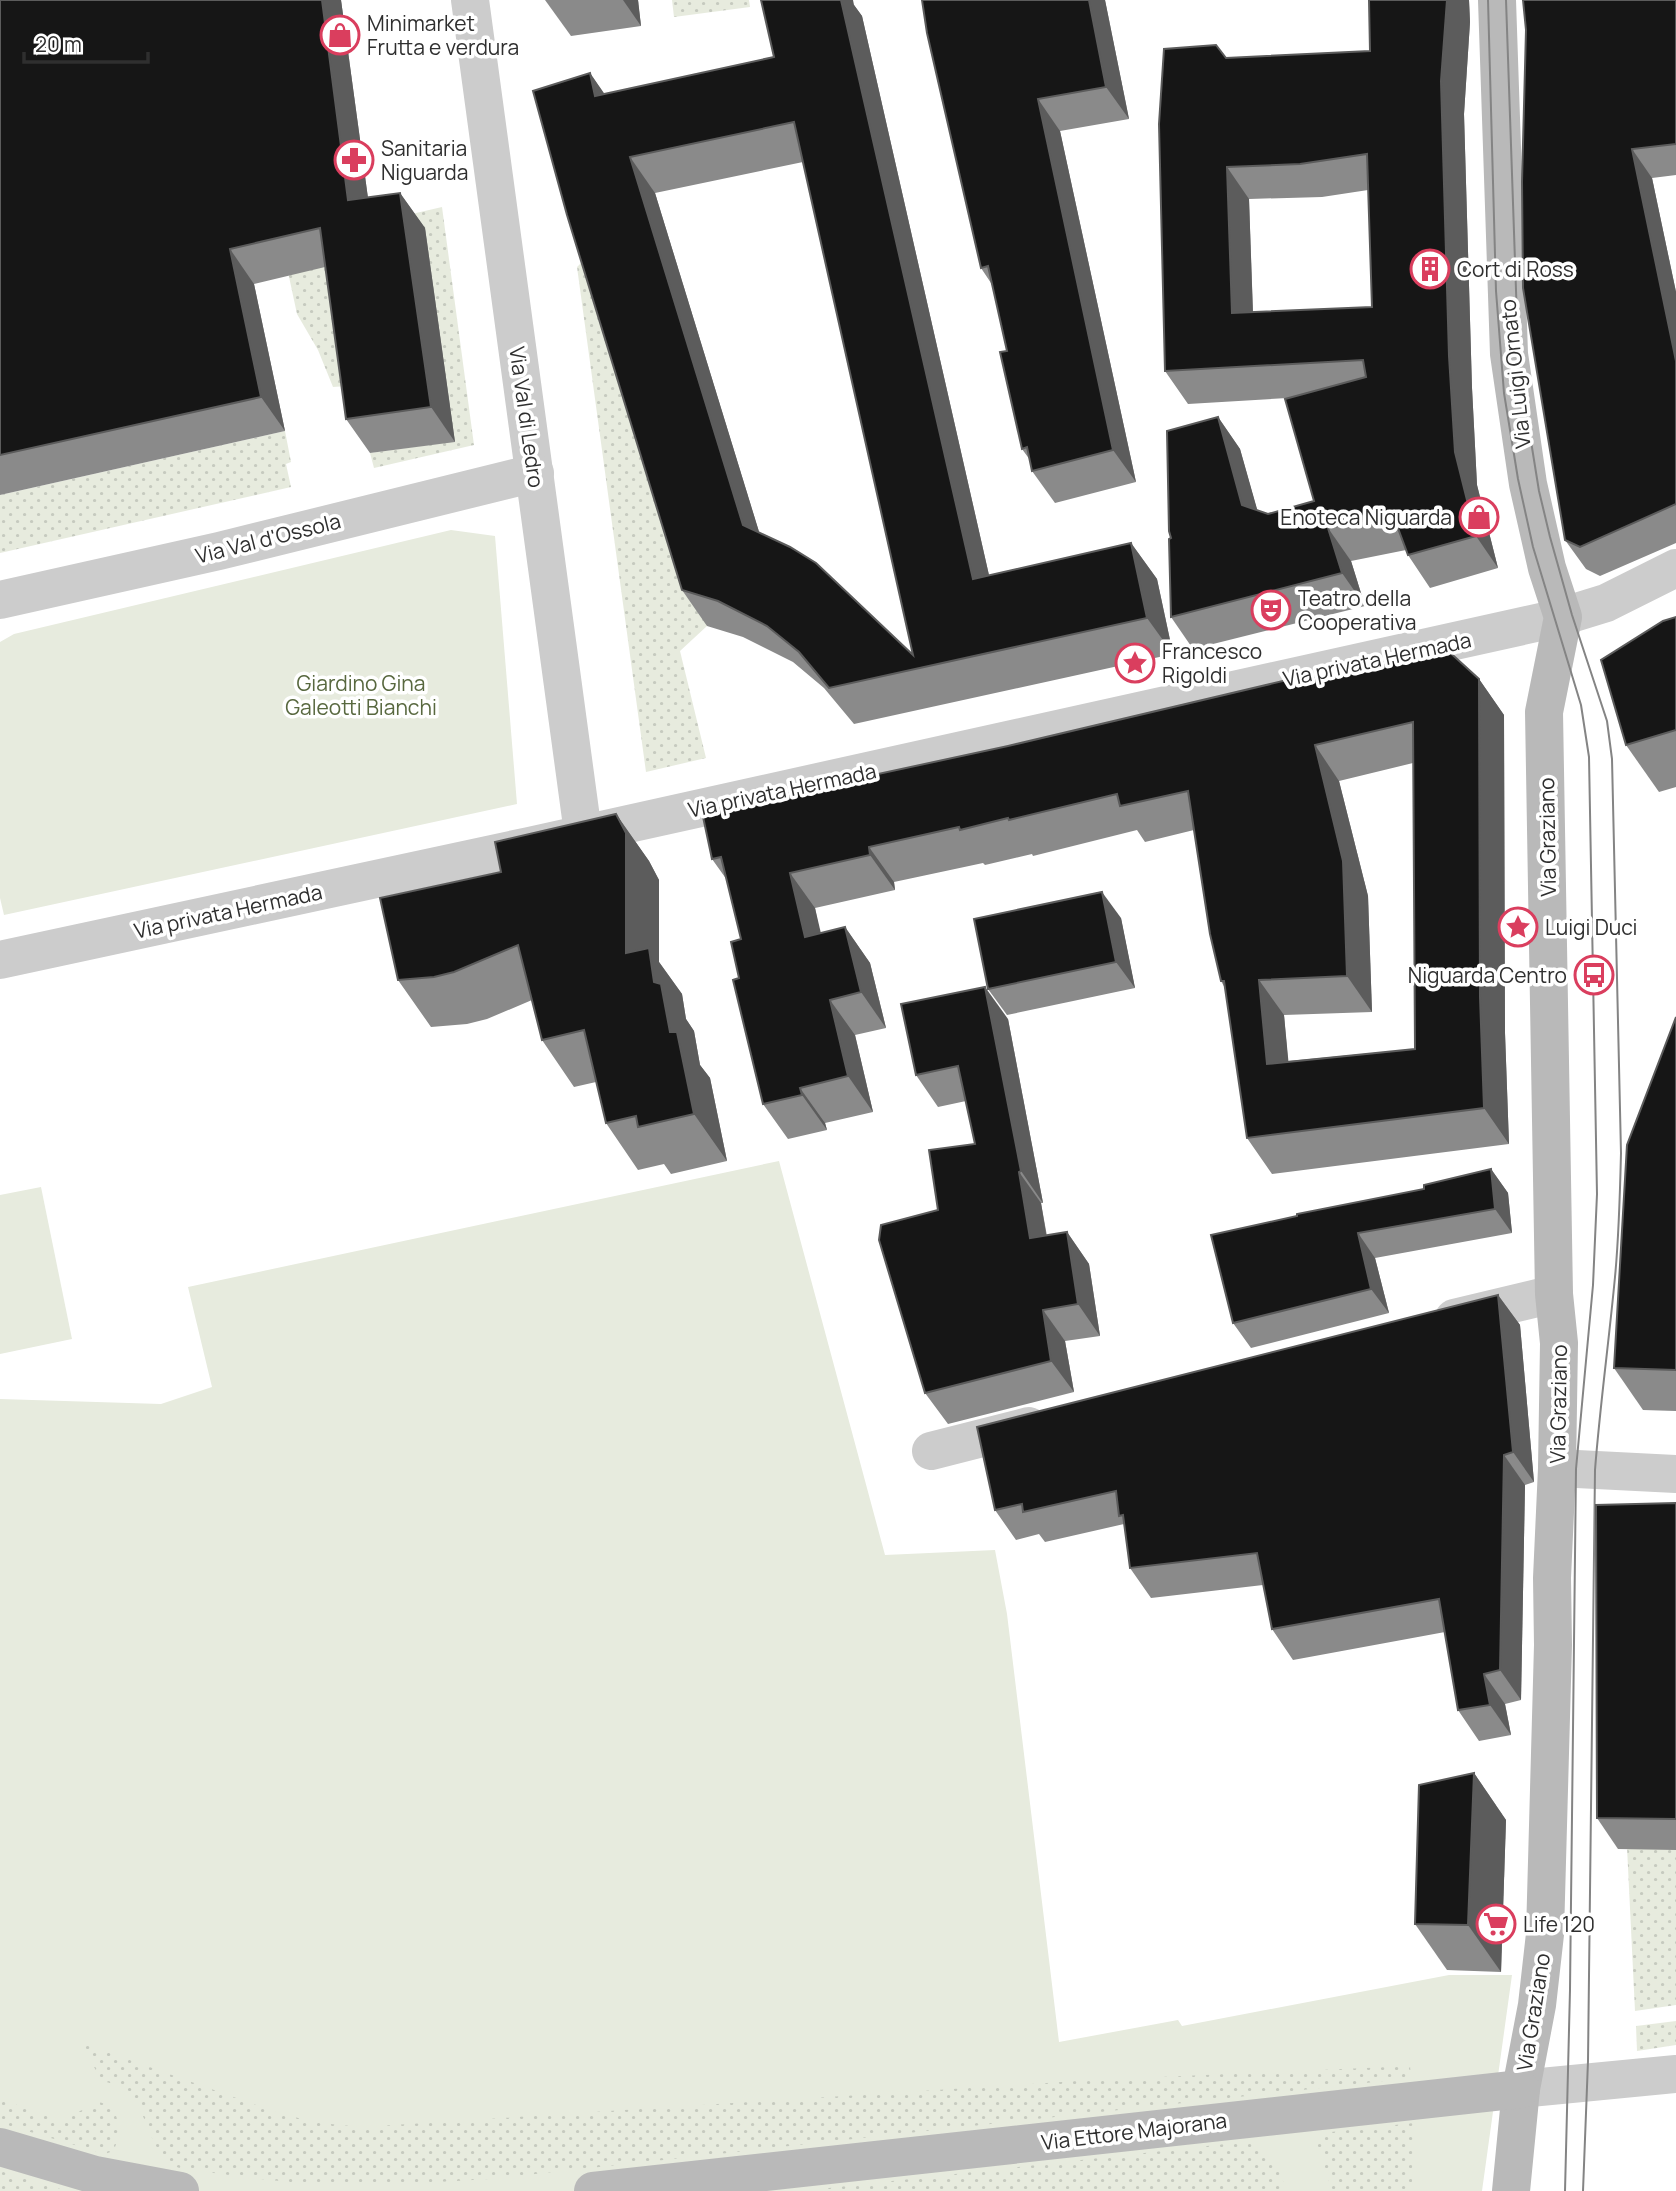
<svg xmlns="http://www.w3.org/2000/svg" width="1676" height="2191" font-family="Manrope,sans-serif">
<defs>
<pattern id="garden-dots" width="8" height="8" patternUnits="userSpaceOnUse" patternTransform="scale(1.75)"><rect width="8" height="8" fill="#e7ebde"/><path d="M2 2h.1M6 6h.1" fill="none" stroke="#c6cabf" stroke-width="1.8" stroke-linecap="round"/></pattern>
</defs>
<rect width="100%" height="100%" fill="#fff"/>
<g fill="#e7ebde">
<path d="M451,530l44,6 22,268 -513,111 -4,-17v-256l14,-8z"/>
<path d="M779,1161l106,394 110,-5 12,64 52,428 119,-22 4,6 267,-51h63l-30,216h-1482v-792l161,5 51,-17 -24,-100z"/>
<path d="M41,1187l31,152 -72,15v-159z"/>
</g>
<g fill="url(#garden-dots)">
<path d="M672,0h77l1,7 -76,10z"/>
<path d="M442,207l32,238 -100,23 -4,-15 85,-12 -94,-56 -28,2 -15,-37 -21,-36 -15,-70z"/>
<path d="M593,251l114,375 -27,25 26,107 -60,14 -69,-505z"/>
<path d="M285,431l6,31 -5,2 5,23 -291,66v-58z"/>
<path d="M1627,1847h49v158l-41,6z"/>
<path d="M1676,2021v24l-39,6 -1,-25z"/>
<path d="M85,2044l196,70 39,9 42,4 730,-47 318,-14 1,12 -922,101c-61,4 -122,7 -183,4 -41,-2 -82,-9 -123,-14 -35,-8 -33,-60 -57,-78 -7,-6 -17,-8 -25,-11l-17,-32z"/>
<path d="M0,2099l60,21 40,-18c2,1 8,3 10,5 11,8 10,34 3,44l-8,3 -105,-31z"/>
<path d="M1413,2123l-1,68h-82l-3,-18 -10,-28 3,-9 11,-4z"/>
<path d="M1243,2142c24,4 39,25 42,49h-483z"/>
<path d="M0,2171l67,20h-67z"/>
</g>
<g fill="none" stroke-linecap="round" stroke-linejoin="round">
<g stroke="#ccc" stroke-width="38">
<path d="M470,0l113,833"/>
<path d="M0,600l219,-49 316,-78"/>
<path d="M0,960l529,-114 1025,-227 52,-16 70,-35"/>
<path d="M1454,1318l100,-24"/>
<path d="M931,1451l98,-25"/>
<path d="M1557,1468l119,6"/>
<path d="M1521,2089l155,-15"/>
</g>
<g stroke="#b9b9b9" stroke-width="38">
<path d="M1497,0l12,354 19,130 19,84 16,49 -19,95 10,582 5,49 -2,125 -5,110 1,67 -8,289 -8,71 -16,84 -10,102"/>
<path d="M0,2147l95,28 85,16"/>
<path d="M593,2191l928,-102"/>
</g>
<g stroke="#848484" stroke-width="2">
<path d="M1488,0l8,291 8,102 14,86 15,68 48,158 8,52 8,437 -4,91 -17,184 -6,521 -5,201"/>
<path d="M1506,0l11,319 3,54 19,118 11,46 22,78 35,106 5,38 9,394c-1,41 -2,83 -6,124 -6,64 -15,128 -20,193l-7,591 -5,130"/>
</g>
</g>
<g fill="#8a8a8a" fill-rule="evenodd">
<path d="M0,0h341l27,198 32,-5 25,35 30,214 -85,11 -24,-34 -21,-152 -71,17 31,147 -285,64z"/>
<path d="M545,0h93l3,26 -70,10z"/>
<path d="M922,0h183l24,119 -69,12 76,351 -81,21 -23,-32 -2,-11 -8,-11 -15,-98 -14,-65 -12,-18z"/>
<path d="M1369,0h100l1,22 -6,92 8,274 5,97 21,83 -68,20 -22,-33 -2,-5 -55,11 14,45 -172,43 -22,-32v-79l47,-121 22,32 17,61 11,4 46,-13 -27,-103 -99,6 -23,-33 61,-313 144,-7zM1368,190l4,117 -119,5 -4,-113 73,-2z"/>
<path d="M1676,0v175l-24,3 24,114v251l-76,33 -14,-7 -21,-29 -42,-252z"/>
<path d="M854,5l8,11 127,559 142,-32 26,36 16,75 -319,70 -30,-36 -31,-26 -50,-25 -36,-11 -25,-36 -92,-517 14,21 170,-37zM803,162l110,493 -154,-123 -104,-339z"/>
<path d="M1676,617v170l-17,5 -33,-47z"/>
<path d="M1479,679l25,36 1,318 4,111 -237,30 -25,-36 -22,-150 -4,-7 -27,-151 -49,12 -8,-12 -104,26 -1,-2 -47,11 -2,-2 -89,19 1,8 -80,18 5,25 25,-6 25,36 16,65 -31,7 18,77 -48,11 2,7 -39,9 -25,-35 -24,-126 2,-39 -14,-59 -15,-21 296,-113 294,-66zM1413,763l2,286 -127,12 -4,-46 88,-3 -4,-116 -29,-115z"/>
<path d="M616,814l33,47 10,19v82l23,32 4,25 8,12 6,34 10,13 17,83 -56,13 -7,-10 -26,6 -32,-47 -10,-41 -22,5 -32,-47 -10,-40 -45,19 -20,5 -36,3 -33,-47 103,-108z"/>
<path d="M1121,918l14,70 -128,27 -19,-26z"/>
<path d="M1676,1017v394l-33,-1 -29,-42z"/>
<path d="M1008,1019l35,184h-2l6,33 20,-4 22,32 11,72 -35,5 9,51 -126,32 -23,-31 13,-183 37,-66 -9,-43 -28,6 -22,-32z"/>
<path d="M1491,1169l17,24 4,40 -137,25 14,55 -138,35 -18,-25 -22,-88 213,-46z"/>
<path d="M1498,1295l22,30 14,157 -9,3 -4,215 -16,4 6,31 -32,6 -21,-31 -13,-78 -152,28 -21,-31 -9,-44 -112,13 -21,-30 -6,-44 -79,18 -6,-8 -23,6 -21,-30z"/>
<path d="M1676,1503v347l-58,-1 -21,-31z"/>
<path d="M1474,1773l32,47 -5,152 -54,-2 -32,-46z"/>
</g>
<g fill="#5c5c5c">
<path d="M322,0h19l32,235 -25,-35z"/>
<path d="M623,0h15l3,26z"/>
<path d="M841,0h12l1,5 8,11 136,599 -25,-36z"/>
<path d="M1089,0h16l24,119 -23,-32z"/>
<path d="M1447,0h22l1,22 -6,92 8,274 5,97 21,83 -22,-32 -21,-84 -6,-96 -8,-275z"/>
<path d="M590,73l25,36 -20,-13z"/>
<path d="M1038,99l22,32 76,351 -23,-32z"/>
<path d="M1632,149l20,29 24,114v69z"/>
<path d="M630,157l25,36 113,368 -25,-36z"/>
<path d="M1227,167l22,32 5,146 -22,-32z"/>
<path d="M400,193l25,35 30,214 -24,-35z"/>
<path d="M230,249l24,35 31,147 -24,-34z"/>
<path d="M1218,417l22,32 25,88 -23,-32z"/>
<path d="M1328,528l23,33 14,45 -23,-33z"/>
<path d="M1131,543l26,36 16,75 -26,-36z"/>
<path d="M1479,679l25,36 1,318 4,111 -25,-36 -4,-111z"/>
<path d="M1315,745l24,36 29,115 4,116 -25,-36z"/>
<path d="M616,814l33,47 10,19v82l23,32 4,25 8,12 6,34 10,13 17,83 -33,-47 -24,-82 -44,-79z"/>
<path d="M869,847l25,35 1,8 -25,-35z"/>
<path d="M790,873l25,35 15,64 -25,-35z"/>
<path d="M1102,892l19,26 14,70 -19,-26z"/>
<path d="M845,927l25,36 16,65 -25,-36z"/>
<path d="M1259,980l25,35 8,84 -25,-35z"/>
<path d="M985,987l23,32 35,184 -22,-32z"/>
<path d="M830,1000l25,35 18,77 -25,-36z"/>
<path d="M800,1088l25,35 2,7 -25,-35z"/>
<path d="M1491,1169l17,24 4,40 -17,-24z"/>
<path d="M1019,1172l22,31 11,67 -22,-32z"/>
<path d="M1067,1232l22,32 11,72 -22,-32z"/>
<path d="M1358,1233l17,25 14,55 -18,-24z"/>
<path d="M1498,1295l22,30 14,157 -21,-30z"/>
<path d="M1043,1310l22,31 9,51 -23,-31z"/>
<path d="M1504,1455l21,30 -4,215 -21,-30z"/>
<path d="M1484,1674l21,30 6,31 -21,-30z"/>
<path d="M1474,1773l32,47 -5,152 -33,-47z"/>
</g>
<g fill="#161616" stroke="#5c5c5c" stroke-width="2" fill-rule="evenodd">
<path d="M0,0h322l26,200 52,-7 31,214 -85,12 -26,-191 -90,21 31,148 -261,58z"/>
<path d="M761,0h80l132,579 158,-36 16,75 -318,70 -30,-36 -32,-26 -49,-25 -36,-11 -115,-375 -34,-124 57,-18 5,23 179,-39zM794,122l119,533 -97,-92 -26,-16 -47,-22 -113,-368z"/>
<path d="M922,0h167l17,87 -68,12 75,351 -81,21 -5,-24 -5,2 -22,-97 7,-1 -19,-85 -7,2 -54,-235z"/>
<path d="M1369,0h78l-6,81 8,275 6,96 21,84 -68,19 -15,-40 -65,13 14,45 -171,44 -2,-78 2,-1 -2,-7 -2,-100 51,-14 24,88 26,9 46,-13 -29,-102 81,-22 -3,-17 -198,11 -6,-247 5,-75 52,-4 10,13 144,-7zM1367,154l5,153 -140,6 -5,-146 73,-3z"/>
<path d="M1523,0h153v144l-44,5 44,212v143l-96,43 -15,-7 -42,-252 -1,-106 4,-152z"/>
<path d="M1676,617v113l-50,15 -25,-85 62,-39z"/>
<path d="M1445,648l34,31 1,318 4,111 -237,30 -23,-157h-3l-11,-47 -22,-143 -68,15 -3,-12 -108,26 -1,-2 -48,12 -1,-3 -90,20 1,8 -80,18 15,64 40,-10 16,65 -31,8 18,76 -48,12 2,7 -39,9 -30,-124 6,-2 -8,-36 10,-3 -20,-82 -9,2 -10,-47 306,-66 292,-69 1,4zM1413,722l2,327 -148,15 -8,-84 88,-4 -4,-115 -28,-116z"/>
<path d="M616,814l10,19v120l23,-5 5,34 7,2 9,48h7l17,82 -56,13 -2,-11 -30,7 -22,-93 -42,10 -24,-95 -64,27 -20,5 -36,3 -18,-82 121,-26 -6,-30z"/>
<path d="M1102,892l14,70 -128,27 -14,-70z"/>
<path d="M985,987l36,184 -2,1 11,66 37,-6 11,72 -35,6 8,51 -126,32 -46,-153 2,-15 57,-15 -9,-60 46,-6 -17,-78 -42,9 -15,-71z"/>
<path d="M1676,1017v353l-62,-2 13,-223z"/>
<path d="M1491,1169l4,40 -137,24 13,56 -138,34 -22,-88 86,-19v-2l127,-25v-4z"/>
<path d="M1498,1295l15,157 -9,3 -4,215 -16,4 6,31 -32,5 -19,-111 -167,30 -15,-76 -127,15 -7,-53 -4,1 -3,-25 -93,21 -1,-8 -27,6 -18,-83z"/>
<path d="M1676,1503v316l-79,-1 -1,-313z"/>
<path d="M1474,1773l-6,152 -53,-1 4,-139z"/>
</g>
<defs>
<symbol id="shop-ring" viewBox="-11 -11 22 22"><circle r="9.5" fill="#fff" stroke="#da3e5e" stroke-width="1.5"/><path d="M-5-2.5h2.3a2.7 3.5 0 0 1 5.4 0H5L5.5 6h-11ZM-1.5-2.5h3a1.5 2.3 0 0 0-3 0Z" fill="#da3e5e"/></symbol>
<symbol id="pharmacy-ring" viewBox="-11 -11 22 22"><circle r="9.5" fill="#fff" stroke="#da3e5e" stroke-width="1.5"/><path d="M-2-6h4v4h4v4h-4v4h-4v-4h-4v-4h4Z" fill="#da3e5e"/></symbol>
<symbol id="building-ring" viewBox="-11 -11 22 22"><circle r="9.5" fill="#fff" stroke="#da3e5e" stroke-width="1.5"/><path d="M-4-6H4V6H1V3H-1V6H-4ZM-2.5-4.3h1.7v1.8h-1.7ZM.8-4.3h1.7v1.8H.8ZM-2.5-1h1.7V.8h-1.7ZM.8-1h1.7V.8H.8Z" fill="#da3e5e"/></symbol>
<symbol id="theatre-ring" viewBox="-11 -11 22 22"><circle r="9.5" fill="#fff" stroke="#da3e5e" stroke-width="1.5"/><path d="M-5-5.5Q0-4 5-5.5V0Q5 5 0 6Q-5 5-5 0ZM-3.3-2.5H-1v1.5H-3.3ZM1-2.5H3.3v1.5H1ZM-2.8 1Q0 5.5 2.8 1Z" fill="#da3e5e"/></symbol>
<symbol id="sight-ring" viewBox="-11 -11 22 22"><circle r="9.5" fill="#fff" stroke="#da3e5e" stroke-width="1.5"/><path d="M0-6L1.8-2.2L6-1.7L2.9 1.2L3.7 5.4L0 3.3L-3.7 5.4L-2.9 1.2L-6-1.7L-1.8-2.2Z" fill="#da3e5e"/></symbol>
<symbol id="bus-ring" viewBox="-11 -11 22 22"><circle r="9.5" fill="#fff" stroke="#da3e5e" stroke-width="1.5"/><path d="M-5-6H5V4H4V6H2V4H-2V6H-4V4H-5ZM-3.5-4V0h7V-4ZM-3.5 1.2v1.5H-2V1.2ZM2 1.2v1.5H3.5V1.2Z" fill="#da3e5e"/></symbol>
<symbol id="supermarket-ring" viewBox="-11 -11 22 22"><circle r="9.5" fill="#fff" stroke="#da3e5e" stroke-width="1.5"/><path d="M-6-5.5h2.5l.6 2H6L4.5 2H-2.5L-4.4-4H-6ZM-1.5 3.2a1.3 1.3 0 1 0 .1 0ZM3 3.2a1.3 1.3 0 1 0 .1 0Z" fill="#da3e5e"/></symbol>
</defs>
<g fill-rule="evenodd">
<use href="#shop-ring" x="318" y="13" width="44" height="44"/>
<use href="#pharmacy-ring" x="332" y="138" width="44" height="44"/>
<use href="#building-ring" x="1408" y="247" width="44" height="44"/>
<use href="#shop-ring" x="1457" y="495" width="44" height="44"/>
<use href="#theatre-ring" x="1249" y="588" width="44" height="44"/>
<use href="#sight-ring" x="1113" y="641" width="44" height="44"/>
<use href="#sight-ring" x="1496" y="905" width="44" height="44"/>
<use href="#bus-ring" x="1572" y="953" width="44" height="44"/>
<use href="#supermarket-ring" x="1474" y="1902" width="44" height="44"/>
</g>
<g text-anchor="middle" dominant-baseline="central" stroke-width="7" stroke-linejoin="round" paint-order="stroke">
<g font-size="21" fill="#2f2f2f" stroke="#fff" text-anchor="start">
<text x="367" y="23">Minimarket<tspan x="367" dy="24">Frutta e verdura</tspan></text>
<text x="381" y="148">Sanitaria<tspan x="381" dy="24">Niguarda</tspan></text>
<text x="1457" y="269">Cort di Ross</text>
<text x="1452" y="517" text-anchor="end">Enoteca Niguarda</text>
<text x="1298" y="598">Teatro della<tspan x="1298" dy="24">Cooperativa</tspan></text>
<text x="1162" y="651">Francesco<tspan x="1162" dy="24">Rigoldi</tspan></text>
<text x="1545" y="927">Luigi Duci</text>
<text x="1567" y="975" text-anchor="end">Niguarda Centro</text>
<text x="1523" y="1924">Life 120</text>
</g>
<g font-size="21" fill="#2f2f2f" stroke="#fff">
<text transform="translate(1515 374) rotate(-96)">Via Luigi Ornato</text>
<text transform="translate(527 417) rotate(82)">Via Val di Ledro</text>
<text transform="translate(268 538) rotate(-14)">Via Val d'Ossola</text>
<text transform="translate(1377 659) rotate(-12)">Via privata Hermada</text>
<text transform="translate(782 790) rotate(-12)">Via privata Hermada</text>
<text transform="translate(1547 837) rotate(-91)">Via Graziano</text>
<text transform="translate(228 911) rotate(-12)">Via privata Hermada</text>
<text transform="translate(1558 1404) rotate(-89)">Via Graziano</text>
<text transform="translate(1533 2012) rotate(-81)">Via Graziano</text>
<text transform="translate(1134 2131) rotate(-7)">Via Ettore Majorana</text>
</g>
<g font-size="21" fill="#58683f" stroke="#fff">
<text x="361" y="683">Giardino Gina<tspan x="361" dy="24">Galeotti Bianchi</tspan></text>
</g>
</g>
<path d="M24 52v10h124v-10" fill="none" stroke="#2f2f2f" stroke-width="3.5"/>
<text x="35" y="52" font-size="21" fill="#2f2f2f" stroke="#ffffff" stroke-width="5" paint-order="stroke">20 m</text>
</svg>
